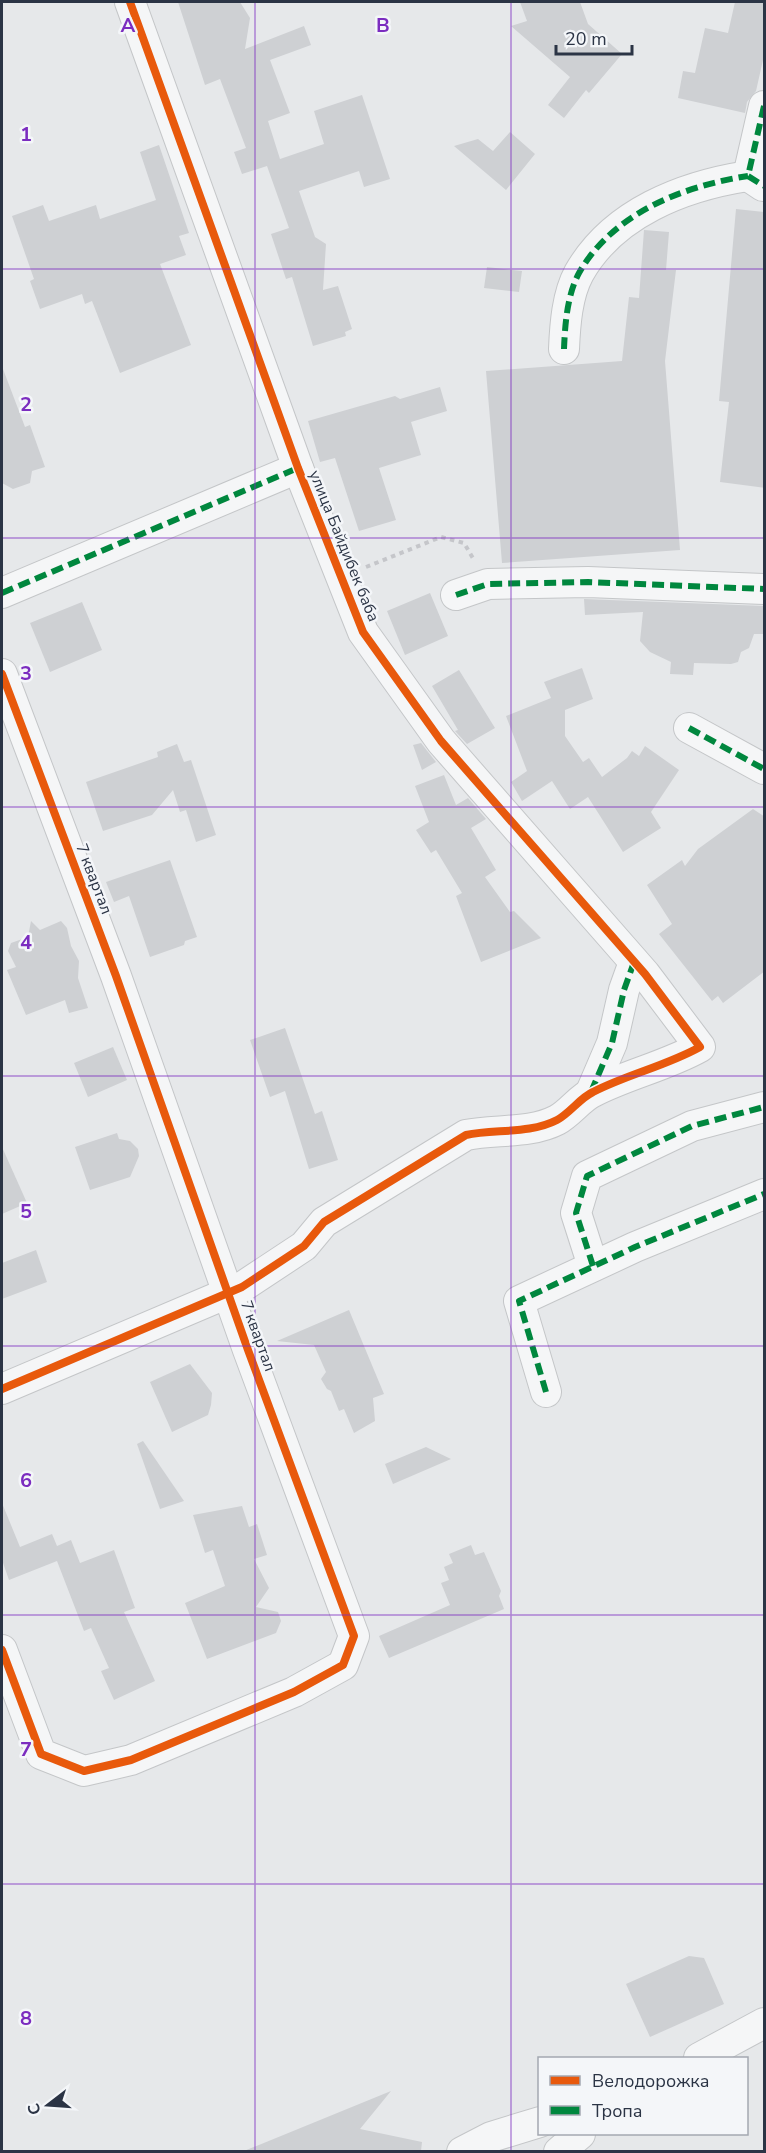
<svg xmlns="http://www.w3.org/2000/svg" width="766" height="2153" font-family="'Nunito Sans',sans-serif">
<rect width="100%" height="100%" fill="#e6e8ea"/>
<g fill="#ced0d3">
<path d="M178,2h62l10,16 -5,31 59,-23 7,19 -41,15 20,53 -22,8 12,38 44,-15 -10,-33 48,-16 28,84 -26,8 -5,-16 -60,20 16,46 11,7 -3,46 15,-4 14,43 -7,3 1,4 -33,10 -21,-69 -6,2 -15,-45 18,-6 -22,-62 -25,8 -8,-22 12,-4 -26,-69 -15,6z"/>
<path d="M520,2h60l8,22 34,30 -33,39 -3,-3 -22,28 -16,-13 22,-28 -59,-51 16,-5z"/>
<path d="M735,2h30v49l-9,40 -9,11 -2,11 -67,-15 5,-27 12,2 10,-45 23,5z"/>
<path d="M510,132l25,22 -29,36 -52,-44 24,-7 15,12z"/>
<path d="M159,145l30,88 -10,3 7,19 -26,9 31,81 -71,28 -28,-72 -7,3 -3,-10 -42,15 -10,-28 4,-2 -22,-63 31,-11 6,16 47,-16 4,14 56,-19 -16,-48z"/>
<path d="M736,209l29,3v276l-45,-6 9,-80 -10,-1z"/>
<path d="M644,230l25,2 -3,38h10l-11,91 15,189 -178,13 -16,-192 136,-10 7,-64 10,1z"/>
<path d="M487,267l35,4 -3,21 -35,-4z"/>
<path d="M3,369l22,58 5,-2 15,42 -13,4 -2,12 -17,6 -11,-6z"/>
<path d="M440,387l7,24 -36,11 10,33 -42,13 17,52 -37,11 -24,-73 -15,4 -12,-41 87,-25 5,3z"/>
<path d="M430,593l18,43 -43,19 -18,-44z"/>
<path d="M584,599l181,7v28h-11l-5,14 -8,4 -3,10 -7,2 -37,-1 -1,12 -23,-1 1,-12 -21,-10 -10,-11 3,-29 -58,3z"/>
<path d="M82,602l20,48 -52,22 -20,-49z"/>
<path d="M582,668l11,31 -28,11v26l18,26 6,-4 13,19 25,-19 5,-7 7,5 6,-10 34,24 -28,42 10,16 -38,24 -35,-55 -18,12 -18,-28 -30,20 -11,-19 16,-11 -21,-55 45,-18 -7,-16z"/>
<path d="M459,670l36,58 -28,16 -12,-13 3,-1 -26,-44z"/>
<path d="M421,743l15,19 -14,8 -9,-25z"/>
<path d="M177,744l7,18 7,-2 25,75 -20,7 -10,-32 -6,2 -7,-22 -21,25 -49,16 -17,-49 72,-25 -1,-5z"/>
<path d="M444,775l12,30 12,-7 18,21 -15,9 25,42 -11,7 25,35 4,-1 27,27 -60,24 -25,-66 6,-3 -26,-43 -5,3 -15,-23 13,-8 -14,-36z"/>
<path d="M753,809l12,8v154l-42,32 -5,-7 -6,5 -53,-67 13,-10 -25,-39 35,-25 3,6 13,-17z"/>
<path d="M170,860l27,77 -12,4 -1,4 -34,12 -21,-61 -15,6 -8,-20z"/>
<path d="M31,921l9,9 21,-9 6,7 4,18 8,15 -1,17 10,30 -19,5 -4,-13 -39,15 -19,-45 9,-3 -8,-16 3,-8 17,-6z"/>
<path d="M285,1028l30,86 7,-3 16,49 -29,9 -24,-78 -15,6 -20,-57z"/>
<path d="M113,1047l14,33 -39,17 -14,-34z"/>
<path d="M117,1133l2,6 11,2 8,8 1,7 -9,21 -40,13 -15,-43z"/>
<path d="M2,1147l25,56 -25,11z"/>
<path d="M36,1250l11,32 -45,17v-36z"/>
<path d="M349,1310l35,84 -11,4 2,23 -21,12 -10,-24 -5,2 -8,-20 -4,-2 -6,-10 5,-7 -12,-27 -37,-4z"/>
<path d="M190,1364l22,29 -1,12 -3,10 -36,17 -22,-50z"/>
<path d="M143,1441l41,60 -24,8 -23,-65z"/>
<path d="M426,1447l25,12 -58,25 -8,-20z"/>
<path d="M2,1503l18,44 32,-13 5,12 14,-6 9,23 34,-13 21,58 -11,4 31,69 -41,19 -13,-29 8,-3 -18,-40 -7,3 -27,-70 -48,19 -7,-20z"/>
<path d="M242,1506l7,21 8,-3 10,31 -13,4 15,29 -13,19 22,5 3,9 -5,12 -69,26 -22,-56 40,-17 -12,-36 -8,3 -12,-38z"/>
<path d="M471,1545l4,10 9,-3 17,39 -2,5 5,13 -115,49 -10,-22 71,-31 -9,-22 8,-3 -5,-13 9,-4 -4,-9z"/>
<path d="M689,1956l15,2 20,46 -74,33 -24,-53z"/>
<path d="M391,2091l-31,38 62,13 -1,9h-177z"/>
</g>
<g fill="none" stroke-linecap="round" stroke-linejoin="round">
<defs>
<g id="street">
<path d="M763,186l-15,-10 16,-70"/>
<path d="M564,349c1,-24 3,-54 15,-76 34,-60 104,-87 169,-97"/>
<path d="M2,593l296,-125"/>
<path d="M456,595l32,-11 100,-2 176,7"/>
<path d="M2,674l114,302 132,374 106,286 -11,29 -49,27 -163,68 -47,11 -43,-17 -39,-104"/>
<path d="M689,728l75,41"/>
<path d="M591,1092l21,-49 12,-53 10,-28"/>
<path d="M593,1266l-17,-53 11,-37 105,-50 72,-19"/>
<path d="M2,1389l240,-102 62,-41 20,-24 142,-87c29,-6 64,-1 91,-15 13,-7 23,-22 36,-28 35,-18 73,-26 107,-45l-55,-73 -204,-233 -78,-109 -65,-164 -168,-466"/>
<path d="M546,1392l-27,-91 116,-54 129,-53"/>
<path d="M699,2058l65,-35"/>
<path d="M462,2152l29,-15 49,-15"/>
<path d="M559,2152l21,-18"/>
</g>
</defs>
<use href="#street" stroke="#c4c6c8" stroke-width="32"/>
<path stroke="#c5c6ca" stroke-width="4" stroke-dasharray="4.5 4.5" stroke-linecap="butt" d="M366,567l75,-30 23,6 10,17"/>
<use href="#street" stroke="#f5f6f7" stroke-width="30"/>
<g stroke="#00873e" stroke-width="6" stroke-dasharray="12 6" stroke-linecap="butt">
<path d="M764,106l-16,70 16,10"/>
<path d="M564,349c1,-24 3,-54 15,-76 34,-60 104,-87 169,-97"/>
<path d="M2,593l296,-125"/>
<path d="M456,595l32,-11 100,-2 176,7"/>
<path d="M689,728l75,41"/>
<path d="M591,1092l21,-49 12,-53 10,-28"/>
<path d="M593,1266l-17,-53 11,-37 105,-50 72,-19"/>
<path d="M546,1392l-27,-91 116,-54 129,-53"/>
</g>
<defs>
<g id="cycleway">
<path d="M2,674l114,302 132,374 106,286 -11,29 -49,27 -163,68 -47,11 -43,-17 -39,-104"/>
<path d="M2,1389l240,-102 62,-41 20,-24 142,-87c29,-6 64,-1 91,-15 13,-7 23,-22 36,-28 35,-18 73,-26 107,-45l-55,-73 -204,-233 -78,-109 -65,-164 -168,-466"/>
</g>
</defs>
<use href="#cycleway" stroke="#f4f6f9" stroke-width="11"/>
<use href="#cycleway" stroke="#e8590c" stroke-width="8"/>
</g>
<path fill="none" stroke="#7b2cbf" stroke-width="1.5" stroke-opacity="0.55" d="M255,2v2150M511,2v2150M2,269h762M2,538h762M2,807h762M2,1076h762M2,1346h762M2,1615h762M2,1884h762"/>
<g text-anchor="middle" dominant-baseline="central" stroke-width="5" stroke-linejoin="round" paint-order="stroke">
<g font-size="16" fill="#2b3445" stroke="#f4f6f9">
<text transform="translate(344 546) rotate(68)">улица Байдибек баба</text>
<text transform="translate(94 879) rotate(69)">7 квартал</text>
<text transform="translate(258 1336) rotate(70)">7 квартал</text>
</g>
</g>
<g font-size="20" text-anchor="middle" font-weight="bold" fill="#7b2cbf" stroke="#f4f6f9" stroke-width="5" stroke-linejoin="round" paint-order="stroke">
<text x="128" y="32">A</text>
<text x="383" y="32">B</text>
<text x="26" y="141">1</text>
<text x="26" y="411">2</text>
<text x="26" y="680">3</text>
<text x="26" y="949">4</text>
<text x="26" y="1218">5</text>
<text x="26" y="1487">6</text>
<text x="26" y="1756">7</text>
<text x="26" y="2025">8</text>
</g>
<rect width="766" height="2153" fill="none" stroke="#2b3445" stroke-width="6"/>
<rect x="538" y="2057" width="210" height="78" fill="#f4f6f9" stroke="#a4a8b1" stroke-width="1.5"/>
<rect x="550" y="2076" width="30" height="9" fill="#e8590c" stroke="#a4a8b1" stroke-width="1.5"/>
<text x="592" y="2087" font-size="18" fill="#2b3445">Велодорожка</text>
<rect x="550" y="2106" width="30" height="9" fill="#00873e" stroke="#a4a8b1" stroke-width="1.5"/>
<text x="592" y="2117" font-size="18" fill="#2b3445">Тропа</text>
<g transform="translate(48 2105) rotate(253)" stroke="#f4f6f9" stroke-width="4.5" paint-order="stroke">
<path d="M0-4.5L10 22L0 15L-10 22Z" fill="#2b3445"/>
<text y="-9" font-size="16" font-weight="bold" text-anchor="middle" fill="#2b3445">С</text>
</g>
<path d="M556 45v9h76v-9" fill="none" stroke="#2b3445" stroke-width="3"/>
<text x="565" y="45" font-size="18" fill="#2b3445" stroke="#f4f6f9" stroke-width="4.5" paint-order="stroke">20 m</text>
</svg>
